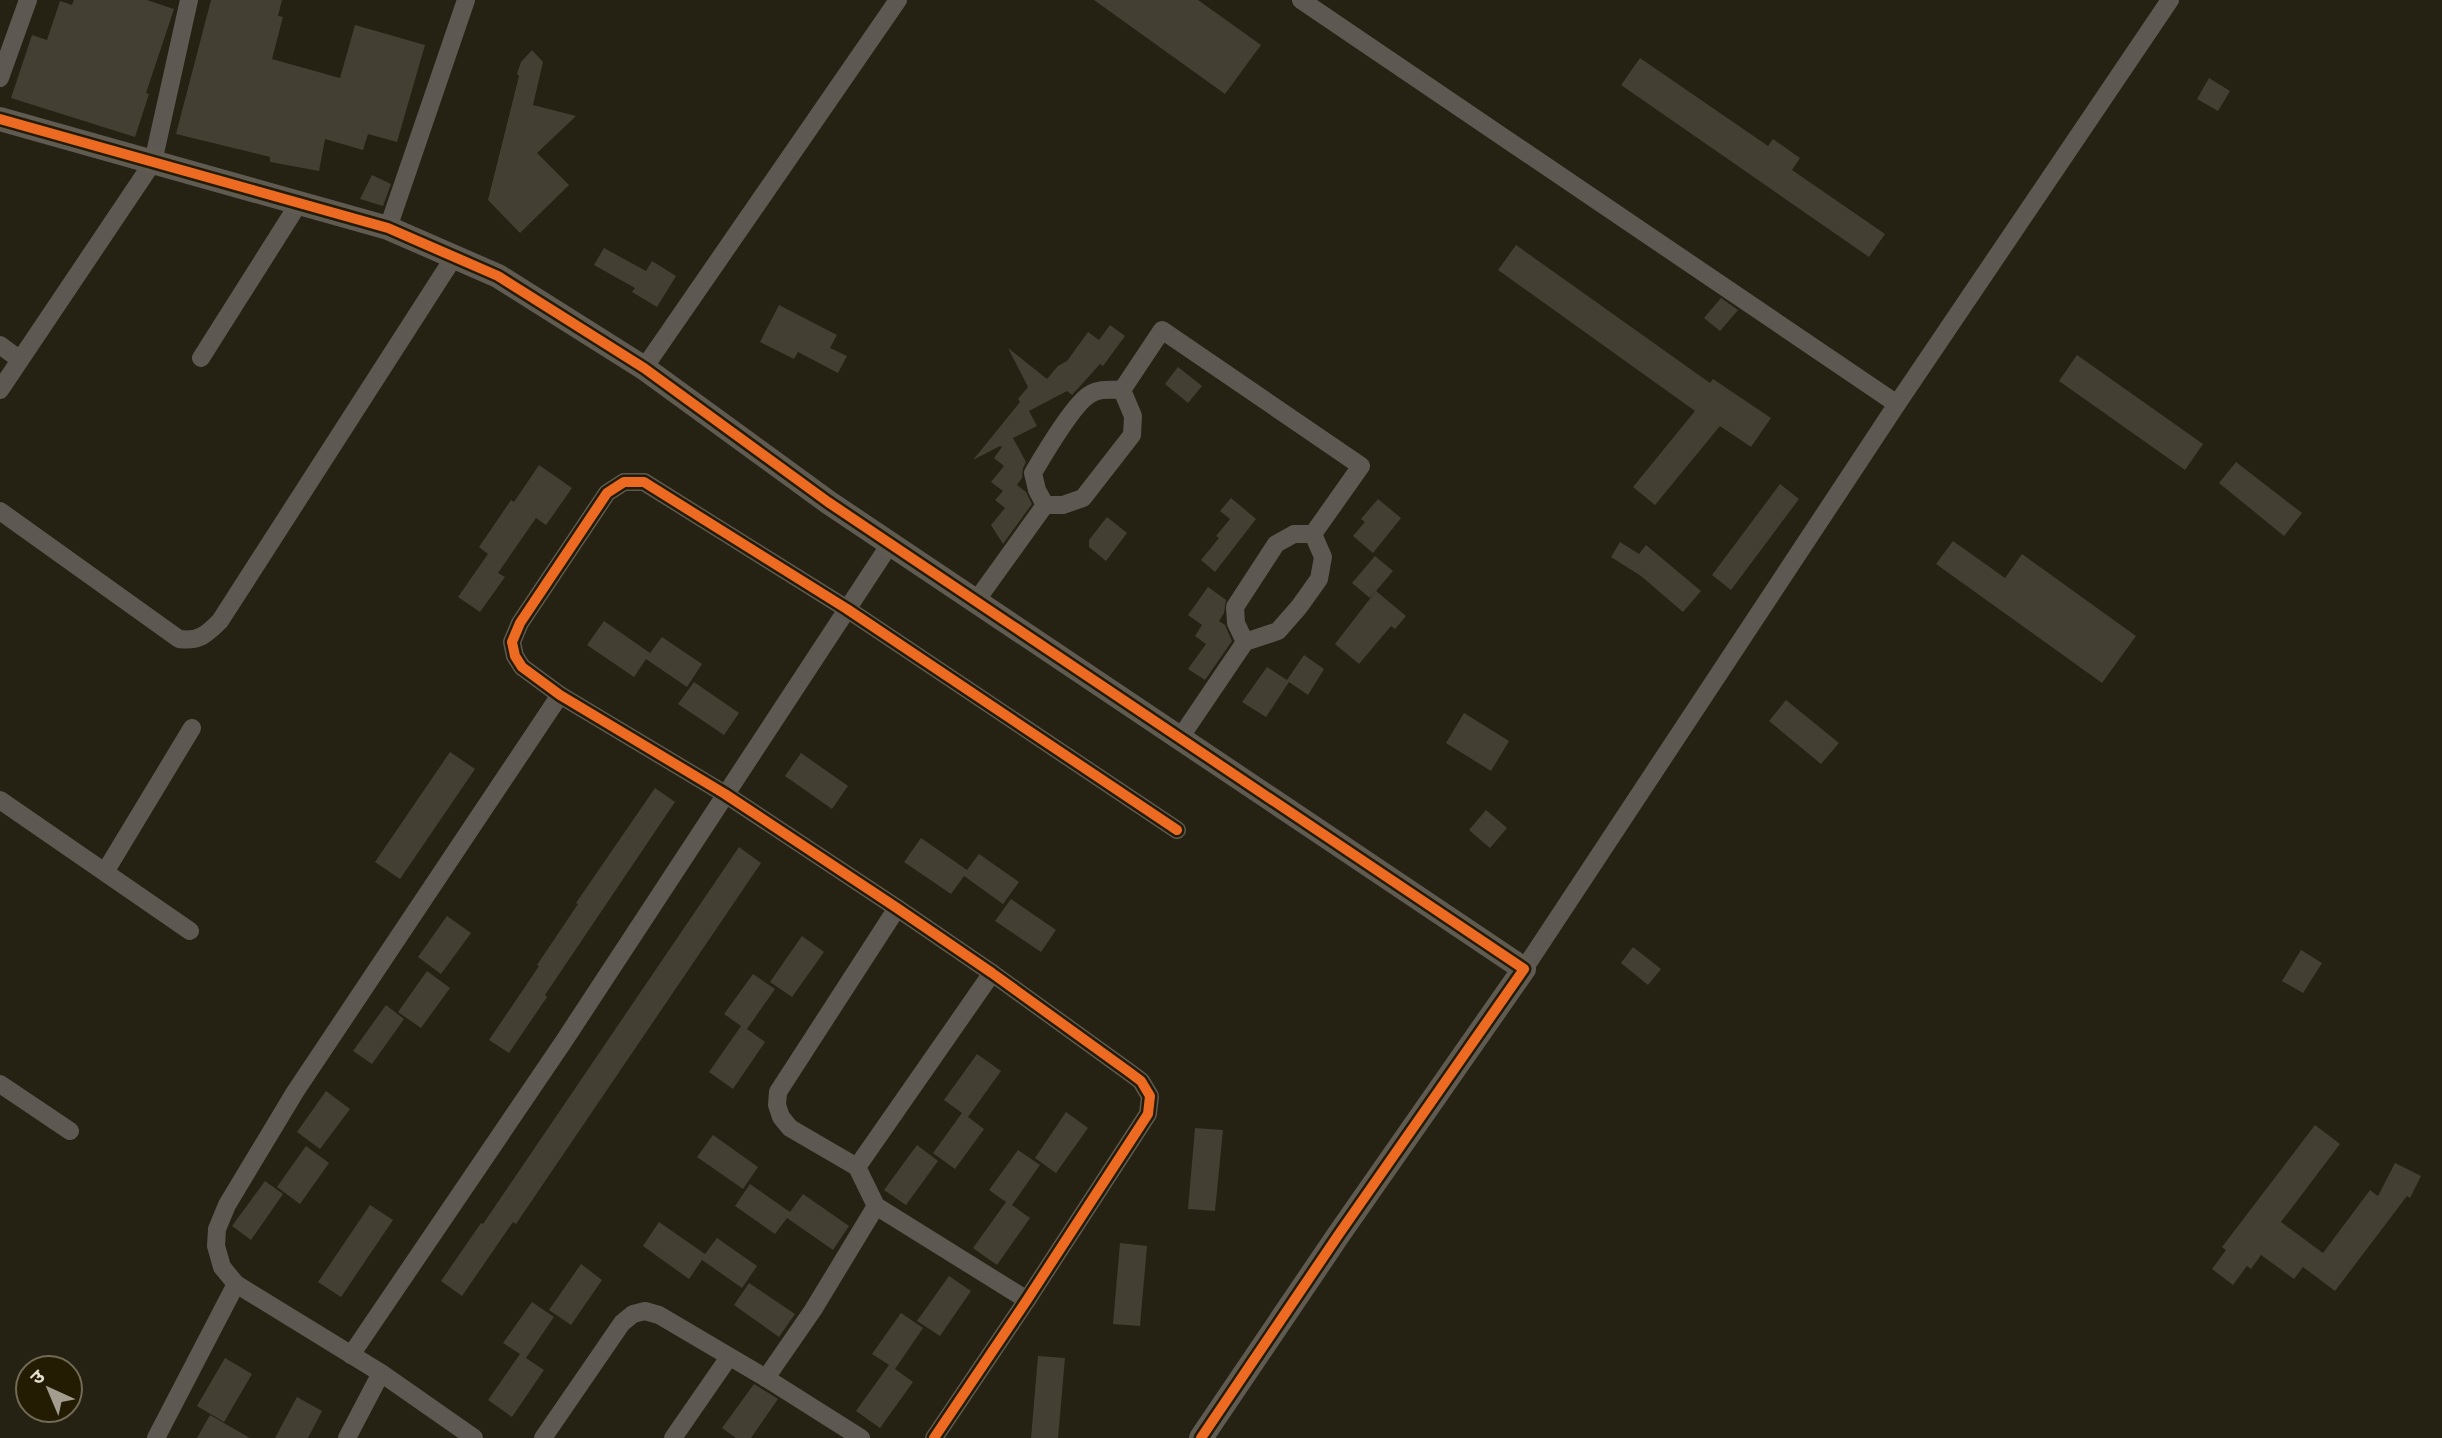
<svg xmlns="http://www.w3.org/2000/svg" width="2442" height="1438" font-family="'Alegreya Sans','Noto Sans Devanagari',sans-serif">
<rect width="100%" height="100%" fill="#252113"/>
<g fill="#433f33">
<path d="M74,0h73l27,9 -28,84 3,1 -14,43 -124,-39 21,-63 15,5 13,-39 12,4z"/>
<path d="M211,0h71l-4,16 5,1 -11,42 68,19 15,-53 70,20 -28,97 -29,-8 -5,16 -38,-11 -6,32 -49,-9v-5l-94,-23z"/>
<path d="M1094,0h104l63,45 -36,49z"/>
<path d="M532,50l11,12 -10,43 43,11 -39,37 32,32 -49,48 -32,-33 31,-124 -2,-2 4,-12z"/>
<path d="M1640,58l128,88 5,-7 27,19 -8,12 93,64 -16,23 -248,-172z"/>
<path d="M2209,78l21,13 -12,20 -21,-12z"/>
<path d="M372,175l19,9 -8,22 -23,-7z"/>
<path d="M1516,245l194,138 3,-4 58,39 -20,29 -31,-21 -65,79 -22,-18 62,-76 -197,-141z"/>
<path d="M604,248l42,23 6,-10 24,15 -19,31 -25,-15 3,-4 -41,-23z"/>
<path d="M1721,298l17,12 -18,21 -16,-13z"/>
<path d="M779,305l58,30 -7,13 17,8 -9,17 -40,-21 -4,7 -34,-17z"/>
<path d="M1110,325l15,11 -22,30 -3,-2 -28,31 -5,-4 -38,20 8,15 -24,12 13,24 -3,6 -1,10 -5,7 9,7 6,12 -29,40 -12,-19 14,-17 -10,-8 8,-9 -12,-9 13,-16 -10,-8 8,-11 -2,-1 -27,14 47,-58 -2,-3 10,-12 -20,-39 39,31 11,-13 9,-5 21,-29 11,8z"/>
<path d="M2077,355l126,89 -18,26 -126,-89z"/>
<path d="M1178,367l24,19 -14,17 -23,-19z"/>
<path d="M2236,462l66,51 -18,23 -65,-53z"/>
<path d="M539,465l33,23 -26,37 -10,-7 -38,55 7,4 -25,35 -22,-15 30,-43 -9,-7 32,-47 3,2z"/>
<path d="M1780,484l19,15 -68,91 -19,-15z"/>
<path d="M1231,498l25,21 -41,53 -14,-12 18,-22 -3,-2 14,-17 -10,-8z"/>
<path d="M1378,499l23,19 -28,35 -20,-17 12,-14 -4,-3z"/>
<path d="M1107,517l20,16 -21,28 -17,-14v-7z"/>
<path d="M1953,541l52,37 17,-24 114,82 -34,47 -166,-119z"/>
<path d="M1620,542l19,12 7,-9 55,46 -18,21 -42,-36 -30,-19z"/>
<path d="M1375,556l18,15 -23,27 -18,-15z"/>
<path d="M1208,587l18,13 -2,13 -5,8 6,4 7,16 -27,39 -17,-11 18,-25 -11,-8 7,-11 -14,-10z"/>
<path d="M1376,591l30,25 -11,13 -4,-3 -32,38 -24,-20z"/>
<path d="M604,621l46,32 12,-16 40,27 -15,23 -41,-28 -12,18 -47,-32z"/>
<path d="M1304,655l20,14 -16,26 -19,-13 -23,35 -24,-15 25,-35 20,13z"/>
<path d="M694,682l45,31 -15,22 -46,-31z"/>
<path d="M1786,700l53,43 -18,21 -52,-43z"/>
<path d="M1464,713l45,28 -18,30 -45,-28z"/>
<path d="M450,752l25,17 -75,110 -25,-17z"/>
<path d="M801,753l47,33 -16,23 -47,-33z"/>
<path d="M655,788l20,14 -130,193 2,2 -38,56 -20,-13 50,-74 -2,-1 41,-61 -2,-1z"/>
<path d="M1486,810l21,18 -17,20 -21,-18z"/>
<path d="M921,838l46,32 12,-16 40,28 -16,22 -39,-28 -13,18 -47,-32z"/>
<path d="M739,847l22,16 -245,361 -3,-2 -51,74 -21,-15 40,-58 2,1z"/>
<path d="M1011,899l45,31 -15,22 -46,-31z"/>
<path d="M447,916l24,17 -30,41 -23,-17z"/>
<path d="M802,936l22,16 -32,45 -22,-15z"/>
<path d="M1633,947l28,22 -13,16 -27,-22z"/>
<path d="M2301,950l21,13 -19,30 -21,-12z"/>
<path d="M427,971l23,17 -29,40 -23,-16z"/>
<path d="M753,974l22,15 -28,40 18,13 -32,47 -24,-17 32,-46 -17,-12z"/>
<path d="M386,1005l18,14 -32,45 -19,-13z"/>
<path d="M977,1054l24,17 -33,46 16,12 -29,40 -22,-16 29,-40 -18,-13z"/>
<path d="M326,1091l24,18 -30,40 -23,-17z"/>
<path d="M1066,1112l22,16 -32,45 -21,-15z"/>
<path d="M2315,1125l25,19 -59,78 42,31 47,-63 8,6 17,-33 26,13 -11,22 -3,-2 -72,95 -32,-24 -9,12 -33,-24 -10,14 -4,-3 -14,19 -21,-16 14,-19 -4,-3z"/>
<path d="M1195,1128l28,2 -8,81 -27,-2z"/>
<path d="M713,1135l45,32 -15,22 -46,-32z"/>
<path d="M917,1145l21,16 -32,44 -22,-15z"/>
<path d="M306,1146l23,17 -29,41 -23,-17z"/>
<path d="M1018,1150l22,15 -28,40 18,13 -33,47 -24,-17 33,-46 -17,-12z"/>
<path d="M265,1181l18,13 -32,46 -19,-14z"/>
<path d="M750,1184l40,28 13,-18 46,32 -16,24 -46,-32 -12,16 -40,-28z"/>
<path d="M370,1205l23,15 -52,77 -23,-15z"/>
<path d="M659,1222l46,32 12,-16 40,28 -15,22 -40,-28 -13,19 -46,-33z"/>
<path d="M1120,1243l27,3 -7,80 -27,-2z"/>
<path d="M581,1264l21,16 -31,45 -22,-15z"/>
<path d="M949,1276l22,15 -31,45 -23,-15z"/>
<path d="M749,1283l46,31 -16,23 -45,-32z"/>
<path d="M532,1302l22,15 -28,41 18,12 -32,47 -24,-17 32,-46 -17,-11z"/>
<path d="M901,1313l22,15 -28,41 18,13 -33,46 -24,-17 33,-46 -17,-11z"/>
<path d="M1038,1356l27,2 -7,80h-27z"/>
<path d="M225,1358l27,16 -28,48 -27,-16z"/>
<path d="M754,1384l24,15 -27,39h-15l-14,-10z"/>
<path d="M297,1397l25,14 -14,27h-33z"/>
<path d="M210,1415l40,23h-53z"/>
</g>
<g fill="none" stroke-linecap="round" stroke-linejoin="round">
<g stroke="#5d5952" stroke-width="18">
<path d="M1301,0l596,404"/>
<path d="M0,78l28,-78"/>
<path d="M388,228l78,-228"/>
<path d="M0,345l19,14"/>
<path d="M201,358l98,-155"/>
<path d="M644,368l254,-368"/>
<path d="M0,390l153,-228 36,-162"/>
<path d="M1045,505h18l20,-7 49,-63 1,-19 -11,-26"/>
<path d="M0,511l179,128c20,3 28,-5 41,-18l234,-364"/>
<path d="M976,601l69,-96 -8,-15 -4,-17c10,-17 41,-69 56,-78 10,-7 21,-5 33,-5l40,-60 199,136 -48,68 10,23 -4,22 -20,28 -21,24 -33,11 -65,96"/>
<path d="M1245,642l-9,-19 -1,-16 41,-63 18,-10h19"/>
<path d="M0,800l190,131"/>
<path d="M105,872l87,-144"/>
<path d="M897,908l-119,184 -1,13 4,12 9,11 67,39 19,39 151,94"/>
<path d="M1524,969l373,-565 273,-404"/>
<path d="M0,1084l70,47"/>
<path d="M857,1167l135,-194"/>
<path d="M351,1355l213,-314 326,-497"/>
<path d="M766,1378l47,-68 63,-104"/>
<path d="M156,1438l80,-154"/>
<path d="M347,1438l34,-65"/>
<path d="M474,1438l-93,-65 -145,-89 -14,-17 -6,-21 1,-17 10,-24 68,-113 265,-397"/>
<path d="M543,1438l79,-115 11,-9 12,-3 14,4 107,63 95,60"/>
<path d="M673,1438l56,-81"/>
<path d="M934,1438l93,-138 121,-186 2,-18 -9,-15 -12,-9 -137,-99 -95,-65 -172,-114 -165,-99 -38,-28 -7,-11 -3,-14 8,-19 87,-130 17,-11h20l203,127 330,221"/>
</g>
<path stroke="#605b52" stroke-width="24" d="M0,119l388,109 110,48 146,92 184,134 696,467 -185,265 -138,204"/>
<defs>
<g id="cycleway">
<path d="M0,119l388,109 110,48 146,92 184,134 696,467 -185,265 -138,204"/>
<path d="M934,1438l93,-138 121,-186 2,-18 -9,-15 -12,-9 -137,-99 -95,-65 -172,-114 -165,-99 -38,-28 -7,-11 -3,-14 8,-19 87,-130 17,-11h20l203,127 330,221"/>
</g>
</defs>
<use href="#cycleway" stroke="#231b02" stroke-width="15"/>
<use href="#cycleway" stroke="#ed6a23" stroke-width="10"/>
</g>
<g transform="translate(49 1389) rotate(316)"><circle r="33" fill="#231b02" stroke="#716a55" stroke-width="2"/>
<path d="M0-5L12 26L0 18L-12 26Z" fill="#a29d8e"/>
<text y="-10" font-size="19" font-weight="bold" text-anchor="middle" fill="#e5e0d1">उ</text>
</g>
</svg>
